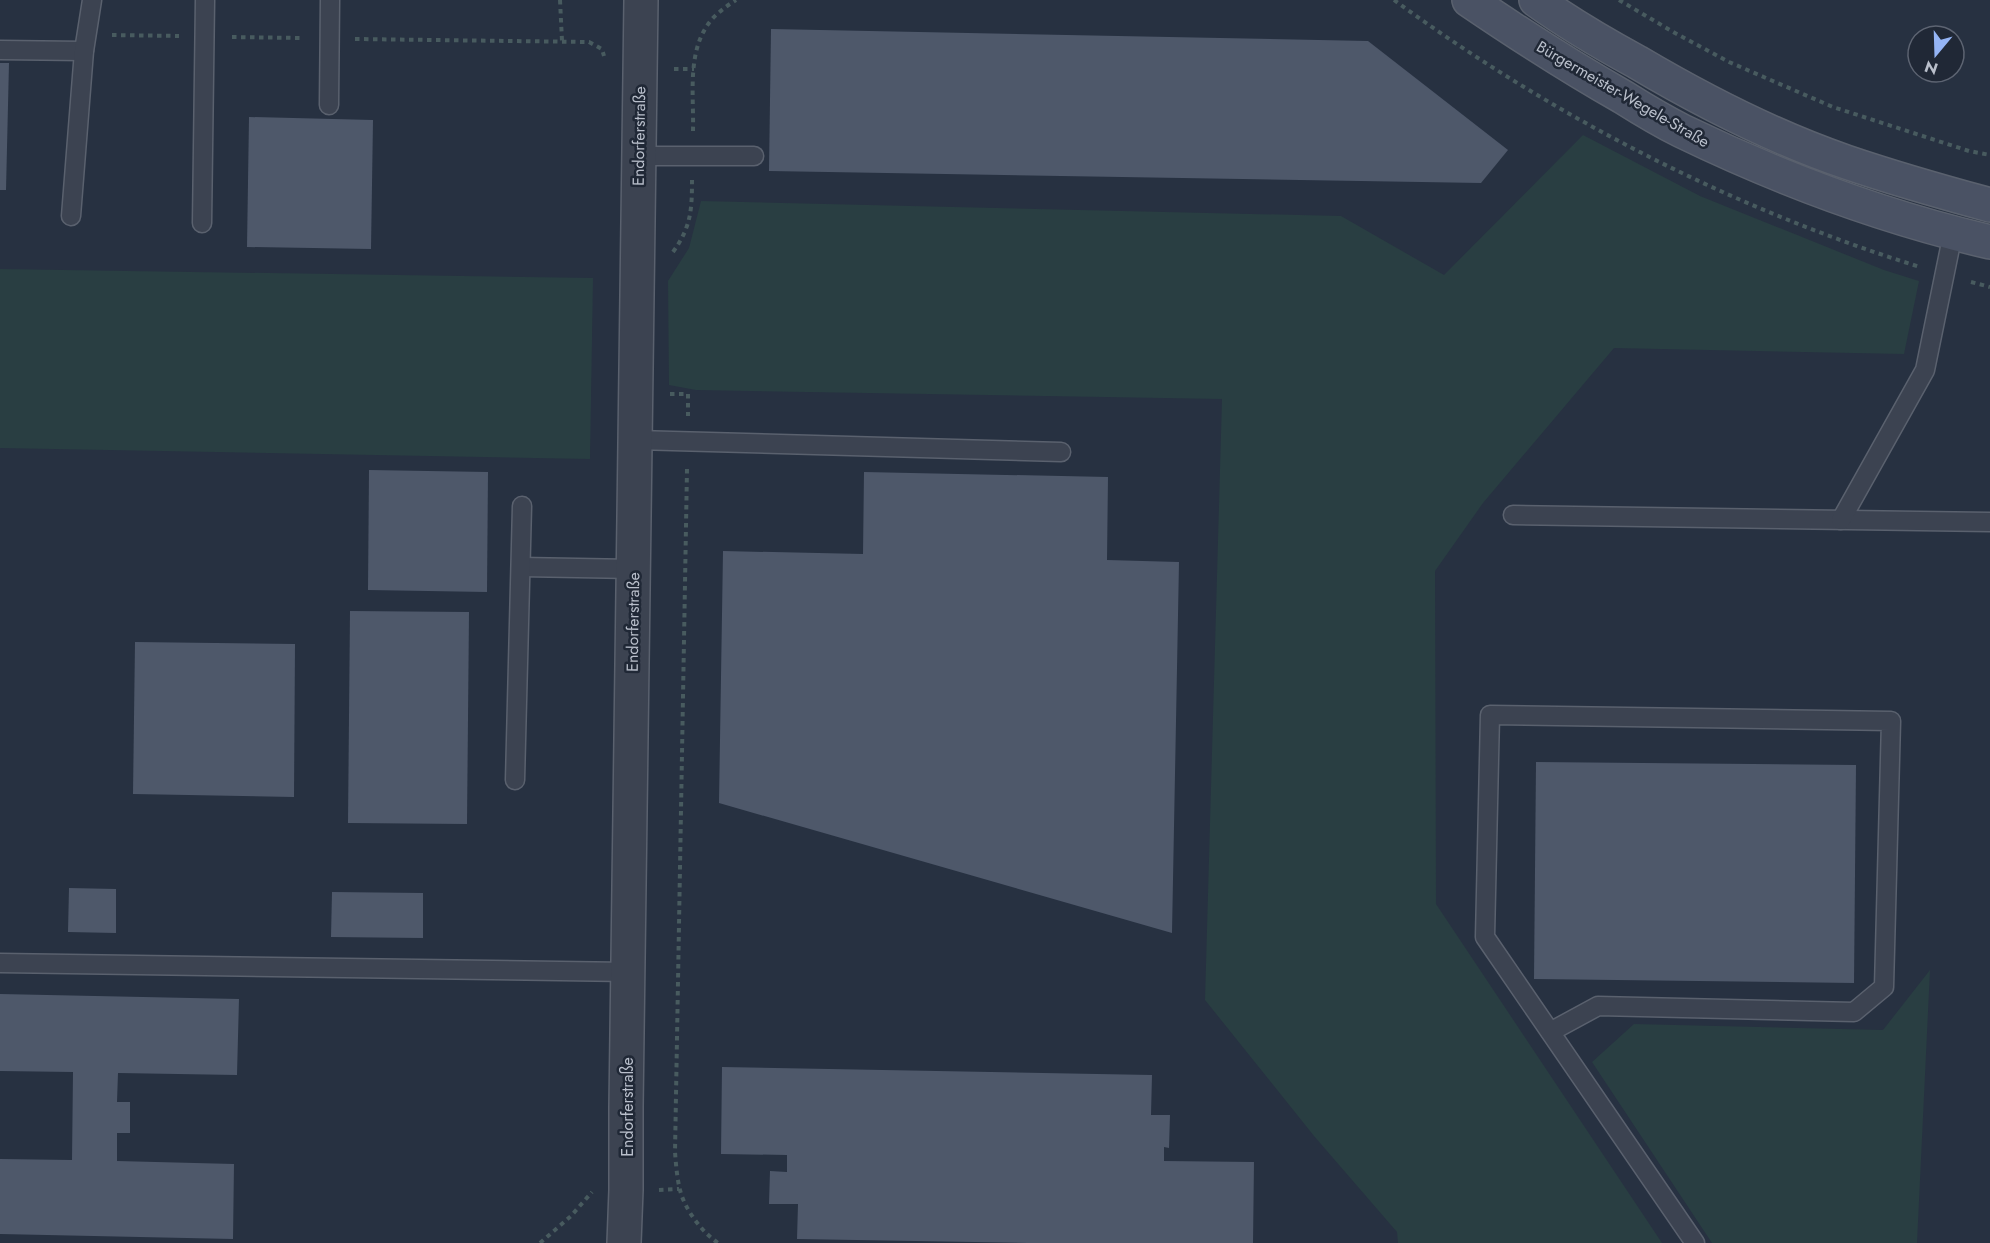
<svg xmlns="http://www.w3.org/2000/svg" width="1990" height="1243" font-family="Jost,sans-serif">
<rect width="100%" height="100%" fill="#273141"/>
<g fill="#293e42">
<path d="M1583,135l117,61 184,74 35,11 -15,73 -290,-6 -131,155 -48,68 1,333 226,339h-264l-1,-11 -83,-96 -109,-136 17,-601 -526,-9 -27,-5 -1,-104 21,-33 12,-47 640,15 103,59z"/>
<path d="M0,269l593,9 -3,181 -590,-11z"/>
<path d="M1930,970l-13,273h-205l-120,-181 42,-38 249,6z"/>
</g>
<g fill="#4e586a">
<path d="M771,29l597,12 140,109 -27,33 -712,-12z"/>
<path d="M0,63h9l-3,127h-6z"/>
<path d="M249,117l124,3 -2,129 -124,-2z"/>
<path d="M369,470l119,2 -1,120 -119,-2z"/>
<path d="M864,472l244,5 -1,83 72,2 -7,371 -453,-130 4,-252 140,3z"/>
<path d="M350,611l119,1 -2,212 -119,-1z"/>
<path d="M135,642l160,2 -1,153 -161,-3z"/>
<path d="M1536,762l320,3 -2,218 -320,-4z"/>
<path d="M69,888l47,1v44l-48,-1z"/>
<path d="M332,892l91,1v45l-92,-1z"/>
<path d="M0,994l239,5 -2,76 -119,-2 -1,29h13v31h-13v28l117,3 -1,75 -233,-5v-75l72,1 1,-88 -73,-1z"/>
<path d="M722,1067l430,8 -1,40h19l-1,33 -5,-1v14l90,1 -1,81h-225l-231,-4 1,-35h-29l1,-33 17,1v-17l-66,-1z"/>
</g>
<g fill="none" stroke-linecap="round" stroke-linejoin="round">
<defs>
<g id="service">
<path d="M0,50l84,1"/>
<path d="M329,105l1,-105"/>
<path d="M639,156h115"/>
<path d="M71,216l13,-165 8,-51"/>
<path d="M202,223l3,-223"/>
<path d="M636,440l425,12"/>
<path d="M1513,515l477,7"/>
<path d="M1841,520l84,-150 28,-137"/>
<path d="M521,567l113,2"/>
<path d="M515,780l7,-274"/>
<path d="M0,963l629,9"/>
<path d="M1550,1032l48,-26 256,6 30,-25 7,-266 -401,-6 -5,222 210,306"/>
</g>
<path id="minor" d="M624,1243l2,-53v-83l15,-1107"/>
<g id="secondary">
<path d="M1469,0c50,34 101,67 154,97 19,12 39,24 59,34 99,48 201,86 308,111"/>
<path d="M1536,0c32,23 66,43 101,62 66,39 136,75 209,100 47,16 96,30 144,43"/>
</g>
</defs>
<use href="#service" stroke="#5a616e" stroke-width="21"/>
<use href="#minor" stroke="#5a616e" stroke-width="36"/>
<use href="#secondary" stroke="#5a616e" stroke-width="36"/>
<g stroke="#485b5f" stroke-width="4" stroke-dasharray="4.5 4.5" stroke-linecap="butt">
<path d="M560,0l2,41"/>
<path d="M1394,0c160,117 337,208 526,267"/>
<path d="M1619,0l56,33 54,29 104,45 136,44 21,4"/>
<path d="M112,35l67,1"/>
<path d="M232,37l70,1"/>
<path d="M355,39l234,3 13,7 2,7"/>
<path d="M674,69h20"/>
<path d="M693,131c1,-38 -7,-83 20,-113 7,-7 15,-13 23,-18"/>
<path d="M673,252c18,-25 19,-42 19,-72"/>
<path d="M1971,282l19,5"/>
<path d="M670,394h18v22"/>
<path d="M687,469l-12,683c1,13 2,26 5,38 5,20 22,42 38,53"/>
<path d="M659,1190l20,-1"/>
<path d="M540,1243l31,-27 21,-24"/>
</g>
<use href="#service" stroke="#3c4351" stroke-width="18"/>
<use href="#minor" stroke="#3c4351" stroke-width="33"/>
<use href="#secondary" stroke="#4a5264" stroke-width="33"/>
</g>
<g text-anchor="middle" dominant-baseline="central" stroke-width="5" stroke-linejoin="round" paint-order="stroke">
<g font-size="16" fill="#b9bfcb" stroke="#202836">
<text transform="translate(1623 94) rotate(30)">Bürgermeister-Wegele-Straße</text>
<text transform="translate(639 136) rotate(-89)">Endorferstraße</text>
<text transform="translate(633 622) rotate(-89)">Endorferstraße</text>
<text transform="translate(627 1107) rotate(-90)">Endorferstraße</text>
</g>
</g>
<g transform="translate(1936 54) rotate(199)"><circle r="28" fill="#202836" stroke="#5d6472" stroke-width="1.5"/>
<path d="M0-4.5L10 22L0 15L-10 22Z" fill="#94b4f5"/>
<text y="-9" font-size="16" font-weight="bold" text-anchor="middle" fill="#b9bfcb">N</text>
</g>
</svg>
